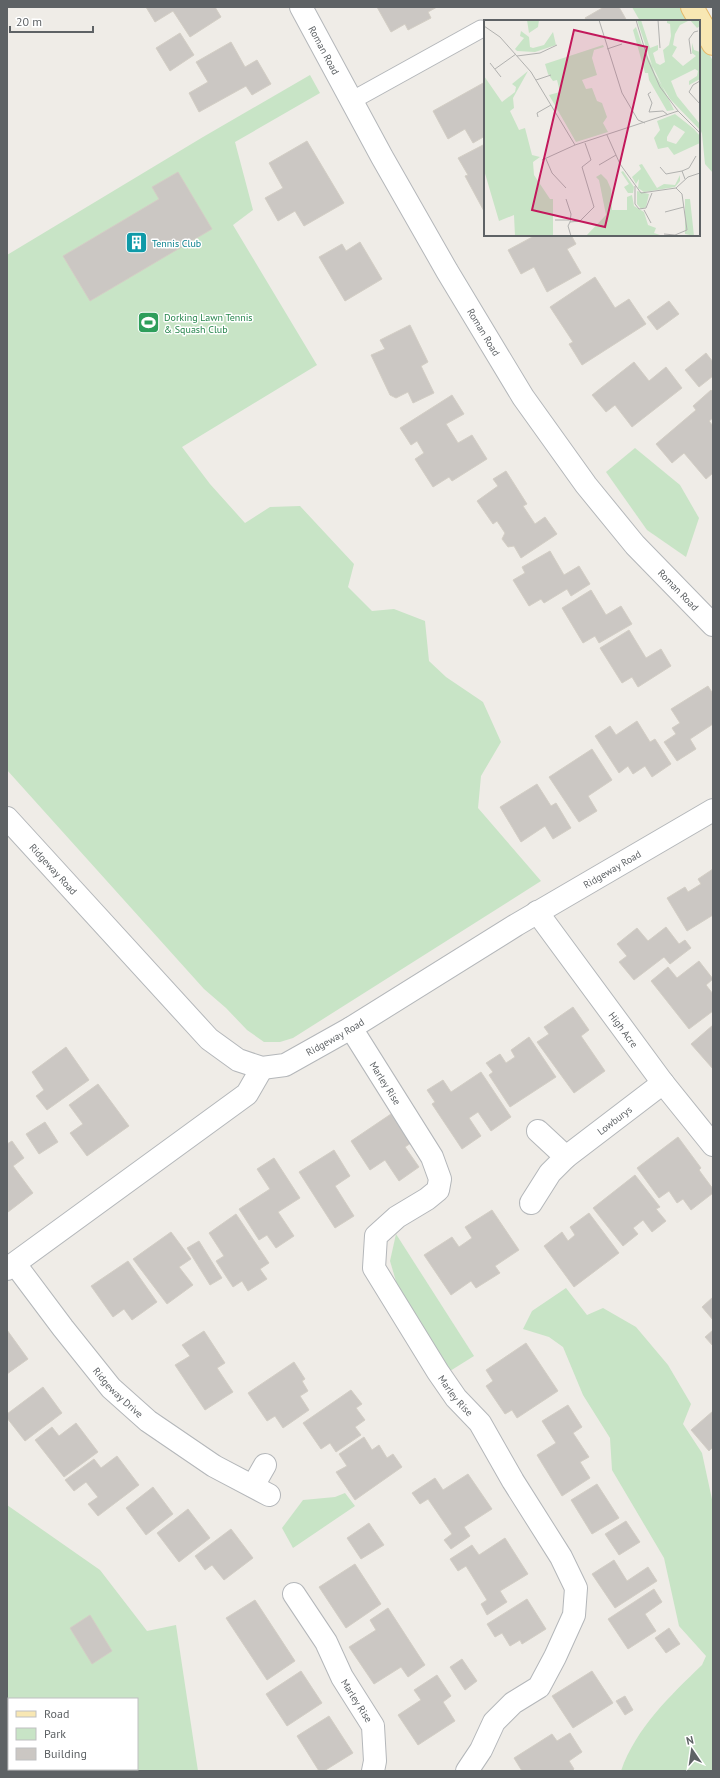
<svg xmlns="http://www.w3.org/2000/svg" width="720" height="1778" font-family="'PT Sans',sans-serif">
<rect width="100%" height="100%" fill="#efece7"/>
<g fill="#c8e4c6" fill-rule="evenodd">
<path d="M632,7h50l8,14h-50z"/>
<path d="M699,36l14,25v112l-8,-9 -3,-30 -3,-9z"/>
<path d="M310,75l10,18 -85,49 18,68 -20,15 84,140 -135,82 28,37 35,39 25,-16 30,-1 54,58 -6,23 24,24 22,-2 31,12 4,40 17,16 37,25 18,40 -20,34 -3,32 63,73 -248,157 -13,4h-16l-17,-12 -21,-22 -22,-19 -197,-219v-515l196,-118z"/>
<path d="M635,448l45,37 19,33 -13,39 -39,-27 -41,-58z"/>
<path d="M396,1234l78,122 -24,15 -52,-83 -8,-27z"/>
<path d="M566,1288l21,27 16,-7 33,19 32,38 23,39 -8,20 19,29 11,51v267h-92c15,-43 49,-75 81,-106l4,-9 -27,-30 -15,-68 -52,-88 -2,-32 -27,-43 -20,-48 -14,-10 -26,-8 9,-18z"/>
<path d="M345,1493l10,13 -62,42 -11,-20 21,-28 32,-3z"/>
<path d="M7,1505l93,65 47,61 29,-6 22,146h-191zM9,1699h128v70h-128z"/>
</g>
<g fill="#cbc7c3" stroke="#d3cec5">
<path d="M146,7h69l6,10 -31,20 -17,-26 -18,11z"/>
<path d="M377,7h60l-9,5 3,6 -23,12 -3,-6 -14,8z"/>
<path d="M604,7h15l8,14h-40l-2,-3z"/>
<path d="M180,33l14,22 -24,16 -14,-23z"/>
<path d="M231,42l14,25 12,-7 14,24 -19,11 -6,-9 -47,26 -10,-19 19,-11 -12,-20z"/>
<path d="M485,82v54l-12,7 -8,-14 -17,10 -15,-28z"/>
<path d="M307,141l37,62 -40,23 -9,-15 -17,10 -13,-23 18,-10 -14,-25z"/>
<path d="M483,145l2,4v64l-20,-37 3,-1 -10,-17z"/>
<path d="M178,172l34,57 -122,72 -27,-45 96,-57 -7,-12z"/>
<path d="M536,235h35l5,9 -9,5 14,24 -34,19 -13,-25 -13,7 -13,-24z"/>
<path d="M360,242l22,37 -37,22 -26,-44 23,-13 4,7z"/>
<path d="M595,277l20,31 14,-9 17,25 -64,41 -13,-21 4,-2 -23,-35z"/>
<path d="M669,301l10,13 -22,16 -10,-13z"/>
<path d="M410,325l18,37 -7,4 13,27 -21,10 -5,-11 -12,6 -6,-3 -19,-40 14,-6 -5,-9z"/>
<path d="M706,353l7,9v14l-14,11 -14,-17z"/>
<path d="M634,362l15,19 17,-14 16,21 -50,39 -17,-22 -9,7 -14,-17z"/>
<path d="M711,390l2,2v26l-4,3 4,5v47l-7,6 -22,-26 -12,10 -16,-19 40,-34 -3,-4z"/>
<path d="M452,395l12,19 -18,10 12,19 14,-8 15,24 -35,22 -3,-4 -16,10 -18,-28 9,-6 -7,-12 -6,4 -11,-17z"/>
<path d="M506,471l21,33 -4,2 12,18 10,-7 12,17 -36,24 -7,-12 -6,1 -6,-8 3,-6 -8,-12 -4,3 -16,-23 21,-15 -5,-7z"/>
<path d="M550,551l14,24 15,-9 11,18 -19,12 -4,-7 -23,14 -3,-4 -12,7 -16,-26 12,-7 -3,-6z"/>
<path d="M591,590l15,25 15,-9 11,18 -33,19 -4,-7 -12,7 -21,-35z"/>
<path d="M629,630l17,28 15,-9 10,17 -33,21 -6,-10 -10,6 -22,-35z"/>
<path d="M708,686l5,8v30l-23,15 6,10 -19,12 -13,-19 12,-8 -4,-6 8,-5 -9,-14z"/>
<path d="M637,721l13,21 5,-3 16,25 -19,13 -7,-11 -12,8 -5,-8 -9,7 -24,-37 15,-10 6,9z"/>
<path d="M592,749l20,31 -24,16 9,15 -18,11 -30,-45z"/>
<path d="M537,784l14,22 5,-3 15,25 -18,11 -8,-13 -24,16 -21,-35z"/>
<path d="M713,869v46l-26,16 -20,-33 18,-11 3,5 13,-8 -3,-5z"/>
<path d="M666,927l13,17 6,-4 6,8 -21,16 -6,-7 -30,23 -15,-18 8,-6 -10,-12 20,-16 11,13z"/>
<path d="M699,961l14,18 -7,6 7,9v17l-24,18 -38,-48 17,-14 9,11z"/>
<path d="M573,1007l16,23 -8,6 24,35 -31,22 -37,-51 12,-8 -5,-7z"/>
<path d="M713,1025v44l-22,-25z"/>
<path d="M529,1037l27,40 -46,30 -21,-32 4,-3 -7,-9 14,-9 6,9 9,-6 -4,-7z"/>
<path d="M66,1047l23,33 -42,30 -11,-14 8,-6 -12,-18z"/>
<path d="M481,1072l30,45 -20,14 -13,-19 -9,6 12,18 -19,13 -30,-45 3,-2 -8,-12 16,-10 8,12z"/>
<path d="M98,1084l31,42 -42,30 -17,-23 13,-9 -14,-19z"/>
<path d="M391,1114l20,29 -6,4 14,20 -20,14 -14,-21 -15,10 -19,-29z"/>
<path d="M45,1122l13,20 -19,12 -13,-20z"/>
<path d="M678,1137l23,31 -2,2 14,19v4l-22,17 -8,-11 -6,4 -8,-12 -10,7 -22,-30z"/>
<path d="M12,1141l12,17 -11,8 20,27 -25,19 -1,-68z"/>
<path d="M334,1150l16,26 -15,10 19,30 -19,12 -36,-56z"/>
<path d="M274,1158l26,40 -22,14 16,24 -18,12 -9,-13 -8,5 -20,-31 31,-20 -13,-20z"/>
<path d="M635,1175l25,32 -4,2 10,12 -14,11 -9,-12 -10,8 5,6 -15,12 -30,-38z"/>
<path d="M492,1210l27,40 -24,16 5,7 -24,15 -5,-7 -20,14 -27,-40 28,-18 7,10 13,-9 -7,-11z"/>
<path d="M589,1213l30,40 -45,34 -30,-41 18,-14 6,9 7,-6 -5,-8z"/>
<path d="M236,1214l33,49 -9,6 7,10 -19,12 -6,-10 -9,6 -17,-26 8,-5 -15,-23z"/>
<path d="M171,1232l20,27 -12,8 14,18 -26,19 -34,-45z"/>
<path d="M199,1241l23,37 -12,7 -23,-37z"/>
<path d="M128,1261l29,41 -25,18 -8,-11 -11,8 -22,-31z"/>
<path d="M713,1297v23l-11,-13z"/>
<path d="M7,1330l21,29 -21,15z"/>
<path d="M713,1330v16l-8,-9z"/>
<path d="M204,1331l21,32 -8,5 16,24 -28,18 -30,-45 15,-9 -8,-11z"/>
<path d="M526,1343l32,48 -41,27 -5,-8 -7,4 -19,-28 7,-5 -7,-11z"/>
<path d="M294,1362l11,17 -3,2 6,10 -8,5 9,14 -26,18 -8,-12 -8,5 -19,-28z"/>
<path d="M43,1387l19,26 -37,28 -18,-23v-4z"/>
<path d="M351,1390l11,14 -6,4 9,12 -10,7 6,8 -25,17 -6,-9 -9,6 -18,-26z"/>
<path d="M568,1405l14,22 -9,6 16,24 -9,5 10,16 -28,18 -25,-41 19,-12 -14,-22z"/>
<path d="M713,1411v36l-4,4 -18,-21z"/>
<path d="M76,1423l22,29 -34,25 -29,-37 17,-13 7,9z"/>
<path d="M364,1437l8,13 7,-5 8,13 6,-4 9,13 -47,33 -19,-28 11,-6 -8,-12z"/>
<path d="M117,1456l22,29 -41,31 -10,-12 10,-7 -12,-15 -12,9 -9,-11 29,-21 7,9z"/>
<path d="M468,1474l24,35 -28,18 6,9 -19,13 -7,-9 8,-6 -24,-35 -8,5 -8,-11 23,-15 8,12z"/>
<path d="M597,1484l22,34 -27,16 -21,-34z"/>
<path d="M153,1487l20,27 -27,21 -20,-27z"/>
<path d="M188,1509l22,29 -31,24 -22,-29z"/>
<path d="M626,1521l14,21 -21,13 -14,-21z"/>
<path d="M369,1523l15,22 -23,14 -14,-21z"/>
<path d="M231,1529l22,29 -29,22 -12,-15 -7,5 -10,-14z"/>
<path d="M505,1538l23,36 -28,17 7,11 -20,13 -6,-11 6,-4 -21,-34 -8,5 -8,-12 22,-14 7,10z"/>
<path d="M614,1560l13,21 21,-14 9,14 -42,27 -23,-34z"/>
<path d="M355,1564l26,40 -35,24 -27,-41z"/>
<path d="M654,1589l8,13 -17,12 11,17 -28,18 -20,-30z"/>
<path d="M527,1599l19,30 -24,15 -2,-4 -10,6 -8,-13 -7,4 -8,-13z"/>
<path d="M255,1600l40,61 -28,19 -41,-62z"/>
<path d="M388,1608l37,57 -17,12 -7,-10 -27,17 -25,-37 27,-17 -6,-10z"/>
<path d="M90,1615l22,36 -20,13 -22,-36z"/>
<path d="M669,1628l11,16 -14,9 -11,-15z"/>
<path d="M462,1659l15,22 -12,9 -15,-23z"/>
<path d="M301,1671l21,32 -35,23 -21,-32z"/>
<path d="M592,1671l21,32 -40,25 -21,-32z"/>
<path d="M437,1675l14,21 -8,6 12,19 -37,24 -20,-30 23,-15 -7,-10z"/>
<path d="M625,1696l8,14 -8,5 -9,-14z"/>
<path d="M329,1716l24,37 -29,18h-5l-22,-35z"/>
<path d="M570,1733l12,19 -13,9 5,8 -2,2h-50l-8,-13 38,-24 5,7z"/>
</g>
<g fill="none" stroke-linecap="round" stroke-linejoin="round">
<defs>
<path id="lane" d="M351,101l130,-72"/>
<g id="street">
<path id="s1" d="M301,7l81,150 65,114 76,126 63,88 49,60 78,80"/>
<path id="s2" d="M7,818l202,221 29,21 24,8 23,-3 66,-37 165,-103 197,-115"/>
<path id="s3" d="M537,912l126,171 50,62"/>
<path id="s4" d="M351,1028l81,129 8,22 -2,11 -11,9 -30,18 -21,19 -2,32 64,104 18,26 24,25 33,58 48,76 15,31 -2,27 -19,42 -16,30 -26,16 -19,19 -13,28 -14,21"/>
<path d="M538,1131l28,26"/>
<path id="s5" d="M531,1203l19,-30 16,-16 97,-74"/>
<path id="s6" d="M15,1264l48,64 48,60 37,33 66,45 55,29"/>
<path d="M7,1269l240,-175 15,-26"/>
<path d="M253,1486l12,-21"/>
<path id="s7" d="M294,1594l32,48 16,35 31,49 2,35 -2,10"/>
</g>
<path id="primary" d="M692,7l21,37"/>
</defs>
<use href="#lane" stroke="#b4b7ba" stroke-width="19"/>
<use href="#street" stroke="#b4b7ba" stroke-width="24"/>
<use href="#primary" stroke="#e5b969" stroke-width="24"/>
<use href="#lane" stroke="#fff" stroke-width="17"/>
<use href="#street" stroke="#fff" stroke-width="22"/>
<use href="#primary" stroke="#f8e7b3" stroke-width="22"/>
</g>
<defs>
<symbol id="building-square" viewBox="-11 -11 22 22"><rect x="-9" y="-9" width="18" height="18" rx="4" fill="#0f9aa8" stroke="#fff"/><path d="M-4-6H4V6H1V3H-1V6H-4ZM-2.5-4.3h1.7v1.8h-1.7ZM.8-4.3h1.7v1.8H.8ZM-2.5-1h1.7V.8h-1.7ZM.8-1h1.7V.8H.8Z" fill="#fff"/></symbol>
<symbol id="stadium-square" viewBox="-11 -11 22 22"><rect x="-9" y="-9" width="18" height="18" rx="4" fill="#2e9e5b" stroke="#fff"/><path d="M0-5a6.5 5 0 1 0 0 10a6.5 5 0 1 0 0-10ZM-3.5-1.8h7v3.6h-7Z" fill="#fff"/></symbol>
</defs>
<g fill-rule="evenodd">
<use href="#building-square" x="124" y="230" width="25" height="25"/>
<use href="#stadium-square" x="136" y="310" width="25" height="25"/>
</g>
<g text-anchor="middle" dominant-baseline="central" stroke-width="3" stroke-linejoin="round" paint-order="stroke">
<g font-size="10" fill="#5e6265" stroke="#fff">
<text stroke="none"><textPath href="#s1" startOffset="49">Roman Road</textPath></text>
<text stroke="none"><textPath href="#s1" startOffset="373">Roman Road</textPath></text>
<text stroke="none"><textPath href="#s1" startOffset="697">Roman Road</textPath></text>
<text stroke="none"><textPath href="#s2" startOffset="69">Ridgeway Road</textPath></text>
<text stroke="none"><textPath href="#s2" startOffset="765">Ridgeway Road</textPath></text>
<text stroke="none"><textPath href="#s3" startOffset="146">High Acre</textPath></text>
<text stroke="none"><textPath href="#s2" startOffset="441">Ridgeway Road</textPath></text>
<text stroke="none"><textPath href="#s4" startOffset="65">Marley Rise</textPath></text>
<text stroke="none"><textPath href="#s5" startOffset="119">Lowburys</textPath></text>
<text stroke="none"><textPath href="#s6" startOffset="165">Ridgeway Drive</textPath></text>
<text stroke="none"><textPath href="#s4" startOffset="448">Marley Rise</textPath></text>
<text stroke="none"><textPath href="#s7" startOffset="124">Marley Rise</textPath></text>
</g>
<g font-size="10" fill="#0d838f" stroke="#fff" text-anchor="start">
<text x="152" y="243">Tennis Club</text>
</g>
<g font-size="10" fill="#27864d" stroke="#fff" text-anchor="start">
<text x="164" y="317">Dorking Lawn Tennis<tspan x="164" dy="12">&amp; Squash Club</tspan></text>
</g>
</g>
<g transform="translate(484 20)">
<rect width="216" height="216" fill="#efece7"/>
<path d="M43,0h12l-1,7 -9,6zM153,0h4l9,28 8,-3v5l-5,3 3,10 4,2 5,-3 -2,-12 6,-5 2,-9 -1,-12 -3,-1v-3h33v6l-3,2 -7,-8 -10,5 -5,9 -2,11 4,2 -5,9 11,10 13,-10 -4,-3v-10l2,7 6,2v27l-11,6v-4l8,-5 1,-5 -3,-2 -24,12 6,15 23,28v6l-30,-31 -15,-25zM152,7l6,18 32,65 -7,1 -18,-31 -1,-7h-3l-12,-43zM37,11l8,6 1,10 3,1 11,-3 9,-13 3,13 -21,7 -18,-1 -2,-2 9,-11 -4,-2zM119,25l1,2 -10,3 -2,8 5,17 -15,5 4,9 6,-1 5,13 5,2 5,14 -4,6 5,9 -32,10 -27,-47 11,-3 -3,-12 -4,1 -5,-7 -3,-10zM44,51l-15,27 1,10 -4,3 9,19 6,-2 7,27 8,2 -7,5 1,13 16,24h3v37h-38l-1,-21 -15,6 -15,-51v-94l18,26 13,-10 1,-5 -4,-3zM191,94l19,15 6,7v7l-26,12 -6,-8 -10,2 -4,-11 6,-8 -3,-9zM190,105l11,7 -9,12 -9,-3v-4zM158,144l15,24 7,-4 11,1 5,-10v6l-5,6 -31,5 -6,-4 1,-9 -3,5 -4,-7 9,-8 -2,-4zM139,151l11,16 -1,6h-5l-4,-6 5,-3 -8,-12zM117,154l6,6 4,9 1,21h15v-13l5,-2 2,11 10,6 4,13 8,3 -2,5 9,3h-77l20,-21 -7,-35 -3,-3zM153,171l12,3 -3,13 -5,2 -4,-5zM201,179h5l4,37 -9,-2z" fill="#c8e4c6" fill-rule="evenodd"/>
<path fill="none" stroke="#b1b1af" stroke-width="1" d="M115,0l23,73 16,27 7,3M152,0l12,40 12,27 18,24 22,22M174,0l2,28M0,6l16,11 31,35 44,73 103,-34M123,29l15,-5M207,34l-2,-15 5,-7 4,-1M33,36l23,-3 17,-8M6,43l11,14M11,49l21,-15M52,60l15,-5M216,61l-7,4 -4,7 11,12M167,72l-3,2 4,9 -3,9 14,-1 5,4M54,97l-1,-4 14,-8M123,115l13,29 21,29 35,-5 6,6 5,36 -12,5 -11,-1M62,139l6,14 14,15M58,140l33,-15M115,145l17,-10M176,147l6,7 16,-3M201,159l-3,-8 7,-3 7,-12M151,166v18l4,5 7,-1 6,-15M192,168l12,-11 12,-4M82,179l5,15 -1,8 10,-1 14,-14 -12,-40 9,-7 -6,-17M160,190l7,13M181,192l19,-5M71,200h14M86,202l-2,4 3,10"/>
<path fill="#c2185b" fill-opacity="0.15" stroke="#c2185b" stroke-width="2" d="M90,10l73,17 -42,180 -73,-17z"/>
<rect width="216" height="216" fill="none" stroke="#5e6265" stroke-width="2"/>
</g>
<rect width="720" height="1778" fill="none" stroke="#5e6265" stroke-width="16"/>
<rect x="8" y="1698" width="130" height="72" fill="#ffffff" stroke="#bfc0c1"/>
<rect x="16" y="1711" width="20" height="6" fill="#f8e7b3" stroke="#bfc0c1"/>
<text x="44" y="1718" font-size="12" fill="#5e6265">Road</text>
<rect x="16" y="1728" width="20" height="12" fill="#c8e4c6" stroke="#bfc0c1"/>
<text x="44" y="1738" font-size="12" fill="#5e6265">Park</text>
<rect x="16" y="1748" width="20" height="12" fill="#cbc7c3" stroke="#bfc0c1"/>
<text x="44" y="1758" font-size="12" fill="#5e6265">Building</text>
<g transform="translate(692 1750) rotate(347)" stroke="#ffffff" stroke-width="3" paint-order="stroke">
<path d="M0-3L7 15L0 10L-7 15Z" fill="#5e6265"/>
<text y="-6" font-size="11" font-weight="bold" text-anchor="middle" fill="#5e6265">N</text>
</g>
<path d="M10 26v6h83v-6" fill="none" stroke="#5e6265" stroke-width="2"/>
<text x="16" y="26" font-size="12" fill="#5e6265" stroke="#ffffff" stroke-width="3" paint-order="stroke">20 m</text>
</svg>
